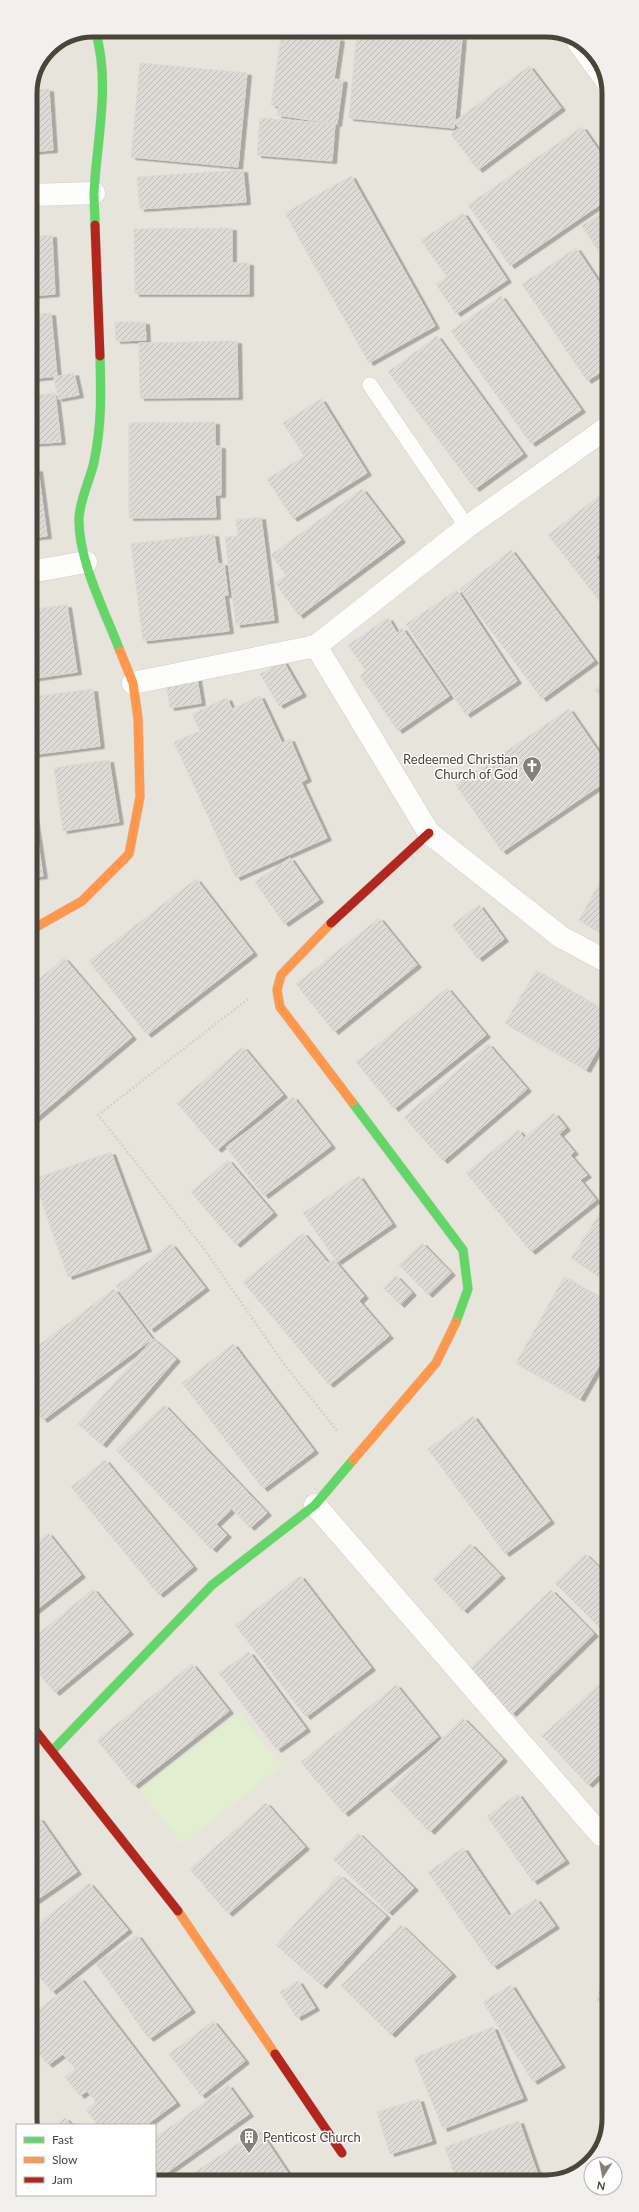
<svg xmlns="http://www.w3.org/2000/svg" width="639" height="2212" font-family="Lato,sans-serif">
<defs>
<pattern id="building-hatch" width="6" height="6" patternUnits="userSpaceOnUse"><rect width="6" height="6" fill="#dedbd6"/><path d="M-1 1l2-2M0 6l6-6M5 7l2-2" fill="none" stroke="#c0bdb8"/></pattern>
<filter id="shadow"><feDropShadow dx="4.5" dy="2.5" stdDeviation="0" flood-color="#0004"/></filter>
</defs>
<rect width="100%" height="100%" fill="#f4f2ee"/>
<path fill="#e7e4dc" d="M94,30l460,1 34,15 20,35 1,2038 -16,41 -35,21 -403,1v-57h-124l-1,-2032 19,-45z"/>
<path fill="#e1eecf" d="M239,1713l42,53 -99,78 -42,-54z"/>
<g fill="url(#building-hatch)" stroke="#dcd9d4" filter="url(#shadow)">
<path d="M357,30h30l75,8 -8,90 -105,-10z"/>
<path d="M282,31l58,8 -6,40 9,1 -6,44 -60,-9 2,-9 -8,-1z"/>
<path d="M140,63l107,10 -9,94 -107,-10z"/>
<path d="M529,66l32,42 -83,62 -27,-36 8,-6 -5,-6z"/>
<path d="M49,89l4,61 -23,2v-59l1,-3z"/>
<path d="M260,118l75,6 -3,37 -75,-6z"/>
<path d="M582,127l26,37v35l-98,67 -42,-61z"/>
<path d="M243,170l3,32 -106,7 -3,-32z"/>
<path d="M351,176l84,150 -66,37 -84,-150z"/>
<path d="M608,208v57l-26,-39z"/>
<path d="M463,213l44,67 -51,34 -20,-30 11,-7 -26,-37z"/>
<path d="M232,228v35h17v31h-114l-1,-65z"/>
<path d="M52,235l3,59 -25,2v-59z"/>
<path d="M576,248l32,48v71l-21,14 -65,-97z"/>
<path d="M501,296l80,114 -50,34 -80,-113z"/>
<path d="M51,313l6,63 -27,3v-64z"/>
<path d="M115,322h30l1,18 -30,1z"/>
<path d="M437,336l86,118 -48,35 -87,-117z"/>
<path d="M237,341l1,56 -98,1 -1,-55z"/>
<path d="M74,373l5,22 -21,4 -4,-22z"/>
<path d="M55,393l6,49 -31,2v-48z"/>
<path d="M321,399l46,74 -74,46 -26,-40 37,-23 -21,-33z"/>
<path d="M215,422v24h6v49h-6l1,22 -87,1v-95z"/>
<path d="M38,469l9,67 -17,2v-68z"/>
<path d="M362,489l39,51 -102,76 -24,-33 11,-8 -15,-20z"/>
<path d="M608,489v59l-12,9 12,16v39l-60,-77z"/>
<path d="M261,517l13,103 -38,5 -11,-88 13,-1 -2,-16z"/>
<path d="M214,534l4,30 6,-1 4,32h-4l5,36 -86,10 -12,-97z"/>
<path d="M511,550l83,111 -52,38 -82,-110z"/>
<path d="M457,590l60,91 -51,34 -60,-91z"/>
<path d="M67,605l10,67 -47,7v-69z"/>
<path d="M388,618l9,15 5,-5 47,68 -51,35 -38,-55 6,-5 -18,-26z"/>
<path d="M283,661l19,33 -23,12 -19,-32z"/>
<path d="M197,678l4,25 -31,5 -4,-25z"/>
<path d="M608,679v26l-13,-15z"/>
<path d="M93,689l7,57 -70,9v-58z"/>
<path d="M260,696l22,47 8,-4 17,40 -6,3 26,56 -91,40 -62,-136 26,-11 -8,-17 35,-16 5,11z"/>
<path d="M569,709l39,57v14l-106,72 -46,-67z"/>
<path d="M109,760l10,62 -56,9 -9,-63z"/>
<path d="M30,790l13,86 -13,2z"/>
<path d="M290,858l29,42 -35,24 -29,-42z"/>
<path d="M608,867v70l-29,-17z"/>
<path d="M196,879l57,74 -106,82 -58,-74z"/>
<path d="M479,905l25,34 -26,20 -26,-34z"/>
<path d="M379,918l38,47 -83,67 -38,-48z"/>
<path d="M64,958l68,79 -101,85v-136z"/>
<path d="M536,971l72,42v18l-22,39 -81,-47z"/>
<path d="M447,988l39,47 -92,74 -38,-47z"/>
<path d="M488,1044l39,45 -84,72 -39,-44z"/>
<path d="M243,1047l40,48 -66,55 -40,-47z"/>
<path d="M293,1097l38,49 -67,50 -38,-49z"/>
<path d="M554,1113l12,15 -7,6 15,18 -4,3 17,20 -7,5 16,20 -65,52 -65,-79 52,-43 6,8z"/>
<path d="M111,1152l36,97 -79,28 -34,-98z"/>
<path d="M228,1160l45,53 -37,32 -45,-53z"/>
<path d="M359,1176l33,48 -55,38 -34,-49z"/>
<path d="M602,1210l6,9v64l-37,-25z"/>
<path d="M303,1233l25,30 5,-4 31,37 -5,5 30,35 -60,49 -86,-103z"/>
<path d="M422,1243l29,30 -23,22 -29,-30z"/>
<path d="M171,1244l34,44 -55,42 -34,-44z"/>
<path d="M396,1276l16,17 -12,12 -17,-17z"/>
<path d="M564,1277l44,25 1,46 -29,51 -64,-36z"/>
<path d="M114,1289l38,50 -109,81 -12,-16v-53z"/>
<path d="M153,1339l23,20 -74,86 -24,-21z"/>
<path d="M233,1344l81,107 -51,38 -81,-106z"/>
<path d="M164,1405l103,108 -17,15 -18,-19 -16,15 11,11 -15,15 -96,-100z"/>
<path d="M473,1416l77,105 -45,33 -77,-105z"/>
<path d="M105,1460l88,107 -34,28 -88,-108z"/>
<path d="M48,1533l33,42 -50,39v-68z"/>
<path d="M470,1544l31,32 -38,35 -30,-32z"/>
<path d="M585,1554l24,23v60l-54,-54z"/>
<path d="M300,1576l71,92 -65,49 -71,-92z"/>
<path d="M93,1589l36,43 -74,61 -24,-29v-24z"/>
<path d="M551,1590l43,44 -82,80 -44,-44z"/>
<path d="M249,1652l57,77 -29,21 -58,-77z"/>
<path d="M192,1664l37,47 -95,75 -37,-46z"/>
<path d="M609,1675v91l-21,19 -46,-49z"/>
<path d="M396,1685l42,52 -94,77 -43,-52z"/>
<path d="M463,1718l40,41 -73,73 -41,-42z"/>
<path d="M609,1783v15l-7,-7z"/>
<path d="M518,1794l47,67 -32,21 -46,-66z"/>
<path d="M266,1803l39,44 -77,67 -38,-45z"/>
<path d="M39,1818l38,54 -46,32v-81z"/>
<path d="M358,1833l56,55 -26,25 -55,-54z"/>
<path d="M463,1848l46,68 27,-17 19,27 -62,41 -65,-95z"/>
<path d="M339,1875l47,41 -64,70 -46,-41z"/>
<path d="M89,1883l39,47 -76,62 -21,-25v-37z"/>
<path d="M401,1925l51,49 -61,61 -50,-49z"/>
<path d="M137,1935l54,75 -42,29 -53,-75z"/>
<path d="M609,1940v63l-12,-2z"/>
<path d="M80,1978l96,125 -30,22h-48l-12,-15 10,-8 -9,-11 -7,5 -15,-19 10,-8 -12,-15 -15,11 -17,-22v-28z"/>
<path d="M298,1981l17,27 -18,10 -17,-26z"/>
<path d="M511,1985l50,80 -28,17 -50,-80z"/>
<path d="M213,2021l32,40 -44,35 -32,-42z"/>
<path d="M493,2027l30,71 -80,31 -29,-71z"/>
<path d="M228,2085l21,29 -94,67v-43z"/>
<path d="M419,2099l13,42 -42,13 -13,-42z"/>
<path d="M65,2118l6,7h-15z"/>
<path d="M519,2121l21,60h-83l-12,-34z"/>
<path d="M259,2130l32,48 -4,3 -107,1z"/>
</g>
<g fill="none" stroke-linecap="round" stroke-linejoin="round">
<defs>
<path id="lane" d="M370,385l97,142"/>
<g id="street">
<path d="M578,42l30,41"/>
<path d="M30,195l64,-2"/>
<path d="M30,572l56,-10"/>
<path d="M316,646l151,-119 141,-100"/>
<path d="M133,683l183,-37 113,187 132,104 47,25"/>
<path d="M315,1505l286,330 8,-2"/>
</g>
<g id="fast">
<path d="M95,30c16,52 2,108 -1,162 0,11 1,22 1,33"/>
<path d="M100,356c1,37 2,68 -6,106 -4,18 -14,37 -15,56 -1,43 26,93 41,133"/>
<path d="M352,1102l111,148 5,39 -12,33"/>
<path d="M52,1751l160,-166 103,-80 38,-45"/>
</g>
<g id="slow">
<path d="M331,923l-50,52 -4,15 3,17 72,95"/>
<path d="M31,930l51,-29 47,-47 11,-57 -2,-79 -5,-35 -13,-32"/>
<path d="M353,1460l83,-97 20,-41"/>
<path d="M178,1911l97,143"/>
</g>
<g id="jam">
<path d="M95,225l5,131"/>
<path d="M331,923l98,-90"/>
<path d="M31,1725l147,186"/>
<path d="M275,2054l67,99"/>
</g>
</defs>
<use href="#lane" stroke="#d2d0cb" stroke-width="16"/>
<use href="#street" stroke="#d2d0cb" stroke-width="23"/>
<use href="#fast" stroke="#d3cfc5" stroke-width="10"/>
<use href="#slow" stroke="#d3cfc5" stroke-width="10"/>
<use href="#jam" stroke="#d3cfc5" stroke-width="10"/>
<path stroke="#d3d2cc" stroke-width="2.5" stroke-dasharray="2 2" stroke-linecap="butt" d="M248,999l-150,116 104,131 82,118 54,68"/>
<use href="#lane" stroke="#fdfdfc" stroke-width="15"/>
<use href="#street" stroke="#fdfdfc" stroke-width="22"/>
<use href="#fast" stroke="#63d668" stroke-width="9"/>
<use href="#slow" stroke="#ff974d" stroke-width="9"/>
<use href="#jam" stroke="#b3261e" stroke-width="9"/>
</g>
<defs>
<symbol id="church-pin" viewBox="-11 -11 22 30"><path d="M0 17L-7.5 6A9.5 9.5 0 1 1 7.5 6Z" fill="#868178" stroke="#fff"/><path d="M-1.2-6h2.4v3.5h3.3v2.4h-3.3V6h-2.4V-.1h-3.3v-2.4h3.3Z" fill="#fff"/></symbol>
<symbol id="building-pin" viewBox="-11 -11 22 30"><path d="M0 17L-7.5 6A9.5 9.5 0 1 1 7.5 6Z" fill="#868178" stroke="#fff"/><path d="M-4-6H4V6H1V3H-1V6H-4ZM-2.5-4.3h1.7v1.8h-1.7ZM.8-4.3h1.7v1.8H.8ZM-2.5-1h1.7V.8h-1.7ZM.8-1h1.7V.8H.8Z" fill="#fff"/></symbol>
</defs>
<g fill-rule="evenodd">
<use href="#church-pin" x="521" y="755" width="22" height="30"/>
<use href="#building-pin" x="238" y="2126" width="22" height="30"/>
</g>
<g text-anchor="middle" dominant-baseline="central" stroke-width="3" stroke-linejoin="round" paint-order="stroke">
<g font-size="13" fill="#4b4439" stroke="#fff" text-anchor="end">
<text x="518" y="759">Redeemed Christian<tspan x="518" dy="15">Church of God</tspan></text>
<text x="263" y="2137" text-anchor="start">Penticost Church</text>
</g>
</g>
<path d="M0 0H639V2212H0ZM93 37H546A56 56 0 0 1 602 93V2119A56 56 0 0 1 546 2175H93A56 56 0 0 1 37 2119V93A56 56 0 0 1 93 37Z" fill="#f1f0ef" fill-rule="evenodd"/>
<path fill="none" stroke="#4b4439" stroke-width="5" d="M93 37H546A56 56 0 0 1 602 93V2119A56 56 0 0 1 546 2175H93A56 56 0 0 1 37 2119V93A56 56 0 0 1 93 37Z"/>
<rect x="16" y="2124" width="140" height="72" fill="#ffffff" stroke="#b7b4b0"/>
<rect x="24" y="2137" width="20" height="6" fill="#63d668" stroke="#b7b4b0"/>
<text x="52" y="2144" font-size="12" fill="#4b4439">Fast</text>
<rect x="24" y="2157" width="20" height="6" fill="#ff974d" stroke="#b7b4b0"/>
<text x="52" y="2164" font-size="12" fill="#4b4439">Slow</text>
<rect x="24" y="2177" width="20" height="6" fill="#b3261e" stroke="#b7b4b0"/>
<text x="52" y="2184" font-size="12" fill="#4b4439">Jam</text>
<g transform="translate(603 2176) rotate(191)"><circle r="19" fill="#ffffff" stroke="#b7b4b0"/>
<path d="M0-3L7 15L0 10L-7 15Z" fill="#868178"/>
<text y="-6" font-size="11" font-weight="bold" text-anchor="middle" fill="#4b4439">N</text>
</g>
</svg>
